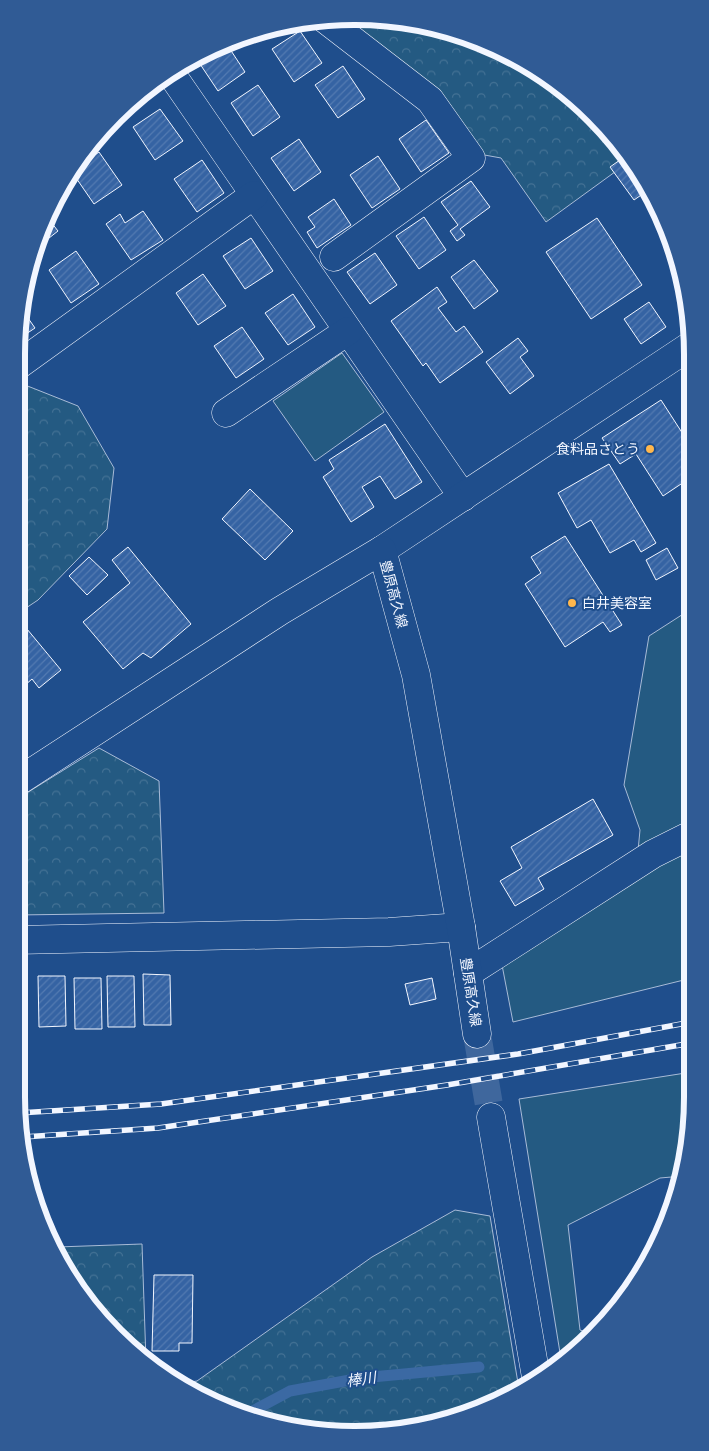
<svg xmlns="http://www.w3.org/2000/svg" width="709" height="1451" font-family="'Archivo Narrow','Noto Sans JP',sans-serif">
<defs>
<pattern id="forest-crowns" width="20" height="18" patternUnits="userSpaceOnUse" patternTransform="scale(1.25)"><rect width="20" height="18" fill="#245a82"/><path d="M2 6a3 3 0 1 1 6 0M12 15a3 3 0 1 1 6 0" fill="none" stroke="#447295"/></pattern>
<pattern id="building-hatch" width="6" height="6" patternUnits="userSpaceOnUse" patternTransform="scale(1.25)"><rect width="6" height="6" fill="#3563a3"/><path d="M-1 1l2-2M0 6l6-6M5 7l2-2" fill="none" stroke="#537ab1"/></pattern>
</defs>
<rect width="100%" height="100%" fill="#1f4e8c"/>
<g fill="#245a82" stroke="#a8bbd7">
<path d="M342,353l42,59 -69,49 -42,-60z"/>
<path d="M691,609l1,369 -179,44 -11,-57 133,-83 5,-52 -16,-45 25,-149z"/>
<path d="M692,1072v46l-9,58 -23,2 -92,47 12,105 14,5 -33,24 -42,-260z"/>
</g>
<g fill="url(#forest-crowns)" stroke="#a8bbd7">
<path d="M376,17l66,11 62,23 73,49 46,49 7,12 -84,61 -45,-64 -22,-4 -135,-136z"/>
<path d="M17,374l8,11 53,21 36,62 -7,61 -69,71 -21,14z"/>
<path d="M99,748l60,33 5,132 -148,2 1,-116z"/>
<path d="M455,1210l35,6 29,173 -15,11 -106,32 -110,-4 -103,-39 -7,-5 19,-3 175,-124z"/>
<path d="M142,1244l4,117 -15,-10 -45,-48 -29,-56z"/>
</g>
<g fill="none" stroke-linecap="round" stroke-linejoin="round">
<path stroke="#3b69a3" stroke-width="11" d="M249,1413l41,-22 71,-13 118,-11"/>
</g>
<g fill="url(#building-hatch)" stroke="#f2f6ff">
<path d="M300,31l22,32 -28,19 -22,-33z"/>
<path d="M226,43l19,29 -27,19 -22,-33z"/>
<path d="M343,66l22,33 -27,19 -23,-33z"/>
<path d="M258,85l22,32 -27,19 -22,-33z"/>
<path d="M160,109l23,32 -28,19 -22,-33z"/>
<path d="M426,120l23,33 -28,19 -22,-33z"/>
<path d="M299,139l22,33 -27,19 -23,-33z"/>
<path d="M99,152l23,33 -28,19 -22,-32z"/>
<path d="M627,155l20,36 -13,9 -24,-33z"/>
<path d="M378,156l22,33 -28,19 -22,-33z"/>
<path d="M202,160l22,33 -27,19 -23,-33z"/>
<path d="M471,181l19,26 -30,22 5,6 -8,6 -7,-10 8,-6 -17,-23z"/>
<path d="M334,199l17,26 -34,23 -10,-16 8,-5 -7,-10z"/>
<path d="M143,211l20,29 -32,20 -25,-36 14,-10 5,9z"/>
<path d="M47,217l11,14 -23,18z"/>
<path d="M424,217l22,33 -27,19 -23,-33z"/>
<path d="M597,218l45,67 -51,34 -45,-67z"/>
<path d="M251,238l22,33 -28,18 -22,-33z"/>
<path d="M76,251l23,33 -28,19 -22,-33z"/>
<path d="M375,253l22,32 -27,19 -23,-32z"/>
<path d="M474,260l24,31 -24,18 -23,-32z"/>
<path d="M203,274l23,32 -28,19 -22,-32z"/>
<path d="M437,287l10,15 -9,6 18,24 8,-6 19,26 -43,31 -14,-20 -3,3 -32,-45z"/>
<path d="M293,294l22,33 -27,18 -23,-32z"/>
<path d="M649,302l17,25 -25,17 -17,-25z"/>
<path d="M21,308l14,20 -18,12v-7z"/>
<path d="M242,327l22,32 -28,19 -22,-32z"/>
<path d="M518,338l10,13 -8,6 14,19 -24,18 -24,-32z"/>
<path d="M661,400l29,45v33l-27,18 -27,-42 -16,10 -18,-26z"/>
<path d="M385,424l37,58 -27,17 -15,-23 -18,11 12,20 -23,15 -28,-45 11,-8 -5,-9z"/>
<path d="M609,464l47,79 -15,9 -7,-12 -24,13 -19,-33 -14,8 -19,-35z"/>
<path d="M250,489l43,42 -28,29 -43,-41z"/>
<path d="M565,536l57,89 -12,7 -7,-10 -38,25 -40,-63 16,-11 -10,-16z"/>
<path d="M128,547l63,77 -40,34 -8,-5 -20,16 -40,-47 47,-39 -18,-23z"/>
<path d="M667,548l11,20 -22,12 -10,-20z"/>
<path d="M89,557l19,18 -21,20 -18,-19z"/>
<path d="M22,623l39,47 -22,18 -7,-9 -8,7 -7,-9v-49z"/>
<path d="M593,799l20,36 -75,43 6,11 -29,17 -15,-25 22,-13 -11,-21z"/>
<path d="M143,974l27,1 1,50h-27z"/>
<path d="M38,976h27l1,50 -27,1z"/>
<path d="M107,976h27l1,51h-27z"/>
<path d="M74,978h27l1,51h-27z"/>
<path d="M432,978l4,21 -26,6 -5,-21z"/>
<path d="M154,1275h39l-1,68h-13v8h-27z"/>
</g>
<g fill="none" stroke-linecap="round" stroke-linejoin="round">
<path stroke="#3f679d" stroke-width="28" stroke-dasharray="28 14" stroke-linecap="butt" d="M477,1034l14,83"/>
<defs>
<g id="minor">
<path d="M325,19l105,81 41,58 -137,99"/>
<path d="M170,72l293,425"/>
<path d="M17,366l237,-171"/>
<path d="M226,413l122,-82"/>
<path d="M382,550l308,-204"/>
<path d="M16,940l373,-8 72,-5"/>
<path d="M468,973l185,-119 38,-19"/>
</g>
<g id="major">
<path d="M17,782l263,-171 102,-61 34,125 45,252 16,107"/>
<path d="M491,1117l45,260"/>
</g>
</defs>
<use href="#minor" stroke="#f2f6ff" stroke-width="29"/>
<use href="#major" stroke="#f2f6ff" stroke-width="29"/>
<use href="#minor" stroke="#1f4e8c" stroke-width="28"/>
<use href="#major" stroke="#1f4e8c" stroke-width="28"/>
<defs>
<g id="rail">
<path d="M19,1113l142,-9 357,-50 174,-32"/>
<path d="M23,1137l135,-9 289,-43 245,-42"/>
</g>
</defs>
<use href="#rail" stroke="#f2f6ff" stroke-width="5.5"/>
<use href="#rail" stroke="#1f4e8c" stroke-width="4" stroke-dasharray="11" stroke-linecap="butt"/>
</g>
<g fill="#ffb74d" stroke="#1f4e8c" stroke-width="2">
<circle cx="650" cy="449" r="5"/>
<circle cx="572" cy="603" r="5"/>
</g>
<g text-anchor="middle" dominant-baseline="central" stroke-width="4" stroke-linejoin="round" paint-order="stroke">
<g font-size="14" fill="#f2f6ff" stroke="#1f4e8c" text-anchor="end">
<text x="640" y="449">食料品さとう</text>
<text x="582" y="603" text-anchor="start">白井美容室</text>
</g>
<g font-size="14" fill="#f2f6ff" stroke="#1f4e8c">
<text transform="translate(394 594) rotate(75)">豊原高久線</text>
<text transform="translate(471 992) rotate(81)">豊原高久線</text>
</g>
<g font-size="15" font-style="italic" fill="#f2f6ff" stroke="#1f4e8c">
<text transform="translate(361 1379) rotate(-8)">棒川</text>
</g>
</g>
<path d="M0 0H709V1451H0ZM354 25H355A329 329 0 0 1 684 354V1097A329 329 0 0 1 355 1426H354A329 329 0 0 1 25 1097V354A329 329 0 0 1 354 25Z" fill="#305b95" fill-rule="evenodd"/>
<path fill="none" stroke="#f2f6ff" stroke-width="6" d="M354 25H355A329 329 0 0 1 684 354V1097A329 329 0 0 1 355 1426H354A329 329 0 0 1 25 1097V354A329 329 0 0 1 354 25Z"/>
</svg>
